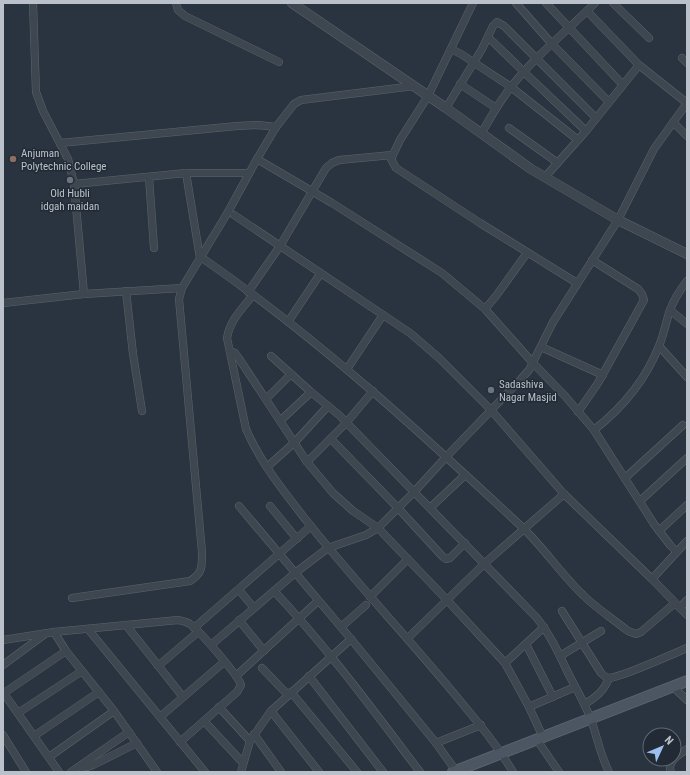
<svg xmlns="http://www.w3.org/2000/svg" width="690" height="775" font-family="'Roboto Condensed',sans-serif">
<rect width="100%" height="100%" fill="#2a3440"/>
<g fill="none" stroke-linecap="round" stroke-linejoin="round">
<defs>
<g id="minor">
<path d="M33,3l3,89 7,19 25,48 6,25 10,110"/>
<path d="M176,3l2,7 7,6 94,46"/>
<path d="M473,3l-45,93 -28,44 -9,19 5,9 84,55 97,60"/>
<path d="M516,3l36,41 57,58"/>
<path d="M546,3l77,82"/>
<path d="M613,3l36,35"/>
<path d="M587,11l52,54 48,38"/>
<path d="M488,37l36,35 62,59"/>
<path d="M451,49l10,5 50,33 67,53"/>
<path d="M682,58l5,5"/>
<path d="M460,84l36,24"/>
<path d="M446,108l36,-59 11,-23 4,-4 7,4 92,92"/>
<path d="M673,122l14,14"/>
<path d="M509,128l49,35"/>
<path d="M481,134c9,-16 18,-32 30,-47 24,-31 56,-56 84,-84"/>
<path d="M60,143l177,-17 21,-1 18,2"/>
<path d="M257,159l75,44 110,70 43,36 48,54 32,33 29,34 60,94 16,21 7,7"/>
<path d="M186,173l14,85"/>
<path d="M149,177l5,71"/>
<path d="M545,177l41,-46 53,-66"/>
<path d="M74,184l112,-11h63"/>
<path d="M234,215l176,118 29,25 52,52 73,84 88,85 35,36"/>
<path d="M205,260c114,79 216,173 317,267 22,21 39,47 61,68 13,13 30,24 45,36l8,3 5,-2 34,-29"/>
<path d="M126,291l7,63 9,57"/>
<path d="M248,292l32,-46 46,-78 6,-5 7,-3 53,-5"/>
<path d="M253,295c-11,14 -23,25 -26,43l19,91c14,33 38,63 60,91 45,57 95,110 141,165 23,28 47,55 66,87"/>
<path d="M3,303l81,-9 98,-6"/>
<path d="M485,309l11,-13 31,-43"/>
<path d="M670,310l17,14"/>
<path d="M288,322l32,-48"/>
<path d="M659,346l28,31"/>
<path d="M541,347l62,28"/>
<path d="M230,351l5,2 5,7 67,102 26,31 20,18 25,17 69,72 58,63 24,44 14,30"/>
<path d="M271,356l40,36 28,23 197,202c14,17 23,37 32,56 8,15 16,29 22,44 7,18 10,38 19,55"/>
<path d="M347,369l36,-54"/>
<path d="M266,399l25,-25"/>
<path d="M578,412l20,-29 46,-83 -2,-6 -4,-5 -46,-29"/>
<path d="M280,421l31,-29"/>
<path d="M594,430c28,-22 52,-51 65,-84 5,-12 7,-24 11,-36 4,-11 10,-20 17,-29"/>
<path d="M331,439l67,69 45,49 3,2 4,-1 15,-15"/>
<path d="M307,462l39,-39 27,-32"/>
<path d="M267,467l28,-25 33,-36"/>
<path d="M625,478l58,-53"/>
<path d="M640,501l47,-43"/>
<path d="M239,506l112,133 85,104 20,28"/>
<path d="M270,506l27,33"/>
<path d="M430,508l35,-33"/>
<path d="M659,531l28,-26"/>
<path d="M652,579l35,-38"/>
<path d="M239,590l15,18"/>
<path d="M274,591c53,56 99,119 146,181"/>
<path d="M370,597l38,-38"/>
<path d="M72,598l118,-17c13,-8 12,-15 12,-29l-23,-253 3,-11 46,-76 29,-53 19,-32 18,-23 7,-4 113,-14"/>
<path d="M680,608l7,-8"/>
<path d="M562,611l39,62c2,2 4,4 7,5 10,1 67,-25 79,-30"/>
<path d="M239,620l25,31"/>
<path d="M126,625l57,72"/>
<path d="M341,627l25,-22"/>
<path d="M194,628l117,-102"/>
<path d="M88,629l117,143"/>
<path d="M54,632l12,19 48,60 43,61"/>
<path d="M408,638l77,-75 79,-69"/>
<path d="M3,640l51,-8 124,-12c4,1 8,1 12,4 9,6 48,51 51,61l-4,7 -57,50"/>
<path d="M526,644l27,53"/>
<path d="M211,645l84,-72 33,-25 38,-13 12,-7 36,-36 32,-35 75,-78 8,-9 24,-48 65,-102 36,-71 33,-46"/>
<path d="M560,656l41,-25"/>
<path d="M505,663l39,-36"/>
<path d="M3,665l42,-31"/>
<path d="M158,666l40,-34"/>
<path d="M262,668l26,27"/>
<path d="M236,676l82,-75"/>
<path d="M309,676l74,96"/>
<path d="M672,686l15,14"/>
<path d="M3,692l56,80"/>
<path d="M291,692l66,80"/>
<path d="M4,693l62,-42"/>
<path d="M584,704c12,-6 20,-13 25,-26"/>
<path d="M219,707l31,34"/>
<path d="M529,707l46,-20"/>
<path d="M18,713l64,-42"/>
<path d="M160,717l64,-55"/>
<path d="M204,721l39,42"/>
<path d="M254,734l27,38"/>
<path d="M3,735l23,37"/>
<path d="M34,736l65,-44"/>
<path d="M537,740l22,32"/>
<path d="M436,743l45,-18"/>
<path d="M49,757l65,-46"/>
<path d="M81,766l6,1 6,-2 44,-22"/>
<path d="M71,772l58,-40"/>
<path d="M241,772l9,-31 21,-30"/>
<path d="M319,772l-48,-61 80,-72"/>
<path d="M671,772c-5,-10 9,-18 16,-23"/>
</g>
<path id="tertiary" d="M292,3l154,105 85,61 87,51 69,34"/>
<path id="secondary" d="M453,772l234,-91"/>
</defs>
<use href="#minor" stroke="#5b646d" stroke-width="8"/>
<use href="#tertiary" stroke="#5b646d" stroke-width="10"/>
<use href="#secondary" stroke="#5b646d" stroke-width="12"/>
<use href="#minor" stroke="#3e4650" stroke-width="7"/>
<use href="#tertiary" stroke="#3e4650" stroke-width="9"/>
<use href="#secondary" stroke="#4c5662" stroke-width="10"/>
</g>
<circle fill="#8d6e63" stroke="#222b35" stroke-width="1.5" cx="13" cy="159" r="4"/>
<g fill="#6b7280" stroke="#222b35" stroke-width="1.5">
<circle cx="70" cy="180" r="4"/>
<circle cx="491" cy="390" r="4"/>
</g>
<g text-anchor="middle" dominant-baseline="central" stroke-width="3" stroke-linejoin="round" paint-order="stroke">
<g font-size="11" fill="#bac1ca" stroke="#222b35" text-anchor="start">
<text x="21" y="153">Anjuman<tspan x="21" dy="13">Polytechnic College</tspan></text>
<text x="70" y="193" text-anchor="middle">Old Hubli<tspan x="70" dy="13">idgah maidan</tspan></text>
<text x="499" y="384">Sadashiva<tspan x="499" dy="13">Nagar Masjid</tspan></text>
</g>
</g>
<rect width="690" height="775" fill="none" stroke="#bac1ca" stroke-width="8"/>
<g transform="translate(662 747) rotate(46)"><circle r="19" fill="#222b35" stroke="#5f6771"/>
<path d="M0-3L7 15L0 10L-7 15Z" fill="#9cbfee"/>
<text y="-6" font-size="11" font-weight="bold" text-anchor="middle" fill="#bac1ca">N</text>
</g>
</svg>
